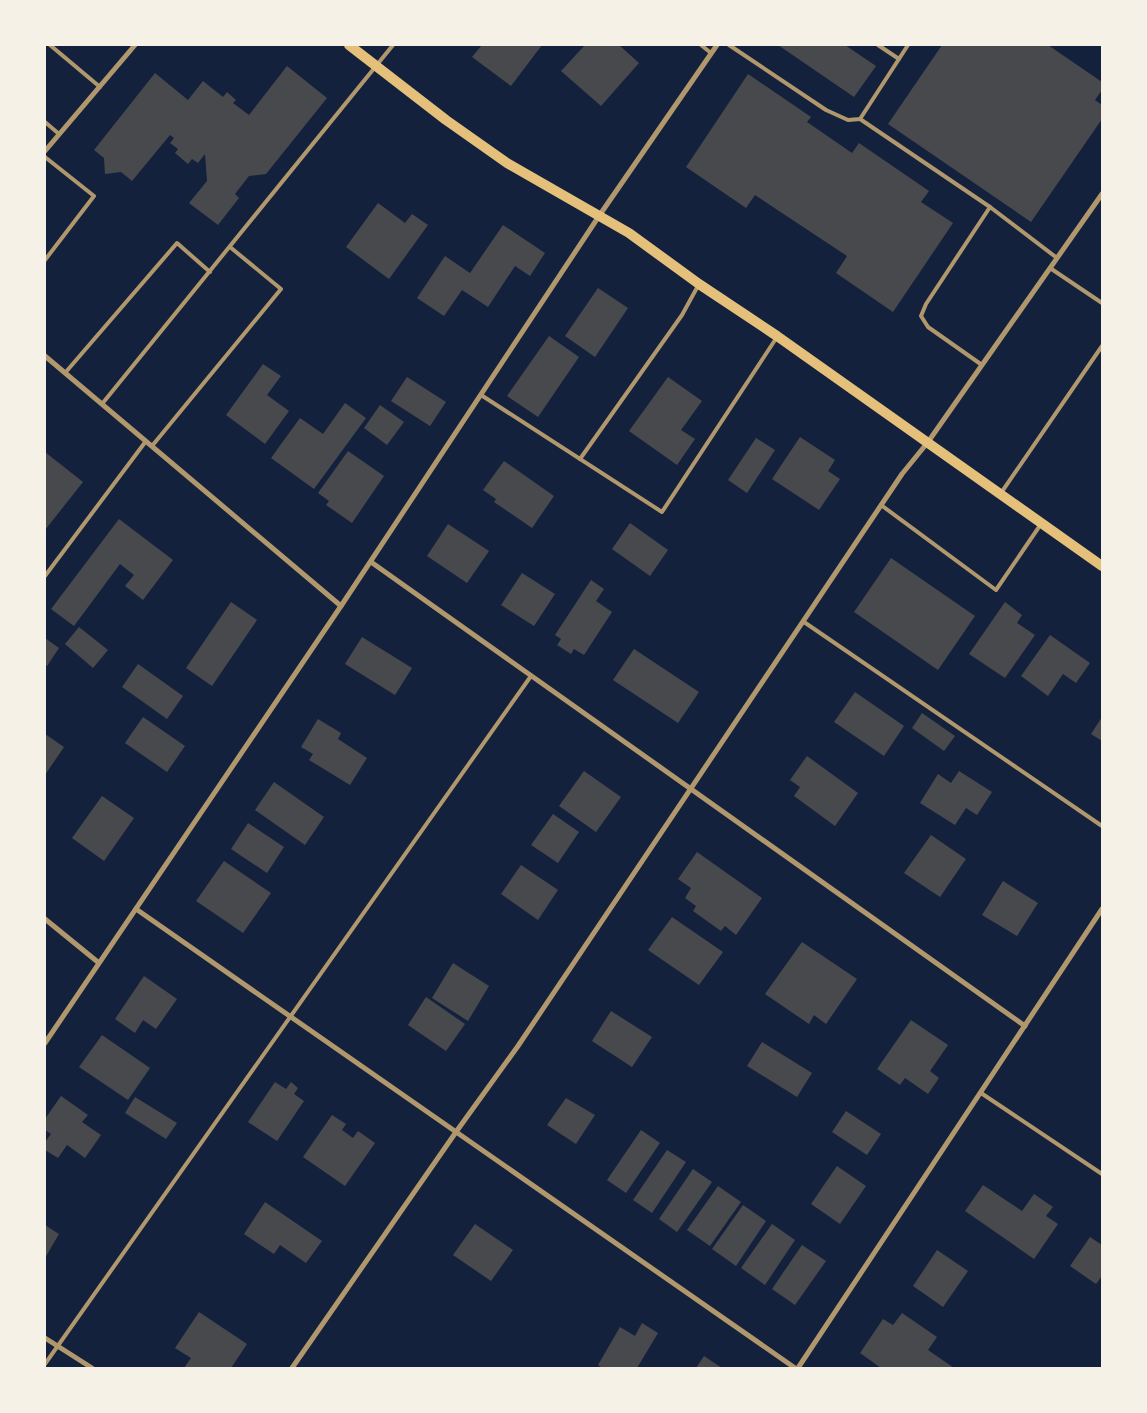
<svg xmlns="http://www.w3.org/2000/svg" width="1147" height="1413" font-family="Helvetica,sans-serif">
<rect width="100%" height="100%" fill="#14213d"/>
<g fill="#48494c">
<path d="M482,45h60l-31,41 -39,-29z"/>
<path d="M585,45h34l20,18 -38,43 -40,-35z"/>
<path d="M778,45h67l31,21 -22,31z"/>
<path d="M942,45h106l54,37v8l-7,10 7,5v14l-71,103 -143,-98z"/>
<path d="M287,66l40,32 -61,76 -17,2 -14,18 4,4 -21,27 -29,-22 18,-22 -2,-27 -7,9 -6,-4 -4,5 -13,-11 3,-4 -8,-6 4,-5 -4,-3 -38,46 -11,-9 -16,2 -1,-16 -10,-8 61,-77 33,27 15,-19 20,16 4,-5 9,8 -3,3 16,12z"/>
<path d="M748,74l63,43 -4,5 45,31 7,-10 70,48 -8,11 32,21 -60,89 -57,-39 11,-17 -92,-61 -9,13 -60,-41z"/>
<path d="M378,203l27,20 7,-9 16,11 -39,54 -43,-32z"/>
<path d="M503,225l42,28 -15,23 -15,-10 -27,41 -26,-17 -18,26 -27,-18 28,-42 25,17z"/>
<path d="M598,288l30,20 -33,49 -30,-21z"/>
<path d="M549,336l30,21 -41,60 -31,-21z"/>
<path d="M263,364l18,12 -14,19 22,16 -24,33 -39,-29z"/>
<path d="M407,377l39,25 -16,24 -39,-25z"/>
<path d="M668,377l34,24 -21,29 14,9 -18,26 -48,-34z"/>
<path d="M345,403l21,15 -52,71 -43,-31 29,-40 23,16z"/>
<path d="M380,405l24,17 -17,23 -23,-17z"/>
<path d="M800,437l35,23 -7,11 12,8 -21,31 -47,-31z"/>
<path d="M756,438l19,12 -28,43 -19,-13z"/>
<path d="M348,451l36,25 -32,47 -26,-18 3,-4 -11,-8z"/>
<path d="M45,452l38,30 -38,48z"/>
<path d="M504,461l50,35 -22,32 -38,-26 2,-3 -13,-9z"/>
<path d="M119,519l54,41 -30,40 -18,-14 9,-11 -14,-11 -46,62 -23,-17z"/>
<path d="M630,523l38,27 -18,26 -38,-27z"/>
<path d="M448,524l41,27 -22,32 -40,-27z"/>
<path d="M891,558l84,58 -37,54 -84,-58z"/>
<path d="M522,573l33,21 -21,32 -33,-21z"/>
<path d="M591,580l13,9 -8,12 16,11 -28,43 -10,-6 -3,5 -14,-9 4,-6 -6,-4z"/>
<path d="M231,602l26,18 -45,66 -26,-18z"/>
<path d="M1005,602l17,13 -5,8 18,12 -30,43 -36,-24z"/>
<path d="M79,627l29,23 -15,18 -28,-24z"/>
<path d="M1050,635l40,28 -14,20 -13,-9 -15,22 -27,-20z"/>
<path d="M362,637l50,31 -17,27 -50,-31z"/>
<path d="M45,638l14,10 -12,18 -2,-1z"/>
<path d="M634,649l65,43 -21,31 -65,-43z"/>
<path d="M138,664l45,32 -16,23 -45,-32z"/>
<path d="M855,692l49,34 -20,30 -50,-34z"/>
<path d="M922,713l33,23 -11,15 -32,-23z"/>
<path d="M143,717l42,29 -18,26 -42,-29z"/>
<path d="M1102,717v24l-11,-7z"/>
<path d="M318,719l23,14 -3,6 29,19 -17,27 -41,-25 4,-6 -12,-7z"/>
<path d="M45,734l19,13 -19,28z"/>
<path d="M807,756l51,37 -23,33 -41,-30 6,-9 -10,-7z"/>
<path d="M584,771l37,26 -25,35 -37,-26z"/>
<path d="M959,771l33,21 -15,23 -11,-7 -11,17 -35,-22 18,-29 13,9z"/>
<path d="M274,782l50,35 -19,28 -50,-35z"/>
<path d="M102,796l32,22 -30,43 -32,-23z"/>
<path d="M553,814l26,18 -21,31 -27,-18z"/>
<path d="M248,823l36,24 -17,26 -36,-24z"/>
<path d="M931,835l35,24 -26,38 -36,-24z"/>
<path d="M697,852l65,46 -26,37 -11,-9 -4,5 -28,-20 3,-5 -11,-8 6,-10 -13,-9z"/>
<path d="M224,861l47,32 -28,40 -47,-32z"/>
<path d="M521,865l37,25 -20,30 -37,-26z"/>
<path d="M1003,881l35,22 -21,33 -35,-21z"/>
<path d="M672,917l51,35 -24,33 -51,-35z"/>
<path d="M802,942l55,37 -31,45 -12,-9 -5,9 -44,-30z"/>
<path d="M453,963l36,23 -21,35 -36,-23z"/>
<path d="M144,976l33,23 -21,30 -13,-9 -8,13 -20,-14z"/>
<path d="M426,997l39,27 -19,27 -38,-26z"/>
<path d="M611,1011l41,26 -20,30 -40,-26z"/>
<path d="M911,1020l37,25 -18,26 9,7 -11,16 -23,-16 -5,7 -23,-16z"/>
<path d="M102,1035l48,33 -22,32 -49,-33z"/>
<path d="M762,1042l50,31 -15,24 -50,-31z"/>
<path d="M275,1082l11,7 5,-7 7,6 -4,6 10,7 -27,40 -29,-19z"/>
<path d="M61,1096l27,19 -6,7 19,13 -16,23 -18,-13 -9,13 -13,-8v-8l6,-8 -6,-4v-11z"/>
<path d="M135,1097l42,26 -11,16 -41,-26z"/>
<path d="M566,1098l29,17 -19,29 -29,-19z"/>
<path d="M846,1111l35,23 -14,21 -35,-23z"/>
<path d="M332,1115l14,9 -4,6 11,8 5,-7 17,12 -30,43 -42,-29z"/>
<path d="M641,1130l19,13 -34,50 -19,-13z"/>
<path d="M667,1150l19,12 -34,51 -19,-13z"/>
<path d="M837,1166l29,20 -26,38 -29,-20z"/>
<path d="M693,1169l19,13 -35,50 -18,-13z"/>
<path d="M983,1185l39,26 12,-17 19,13 -7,9 12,8 -24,35 -69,-48z"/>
<path d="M718,1186l23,16 -31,44 -23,-16z"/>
<path d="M265,1202l57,39 -16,22 -26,-18 -6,9 -30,-20z"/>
<path d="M743,1205l23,16 -30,45 -24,-17z"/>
<path d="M475,1224l38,26 -22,31 -38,-26z"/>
<path d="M772,1224l23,16 -30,45 -24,-17z"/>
<path d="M45,1225l14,9 -14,24z"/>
<path d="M1090,1237l12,8v31l-6,8 -26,-18z"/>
<path d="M802,1245l24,16 -31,44 -23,-16z"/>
<path d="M937,1250l31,21 -25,36 -30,-21z"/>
<path d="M199,1312l48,32 -16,24h-47l7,-10 -16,-10z"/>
<path d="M902,1313l35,24 -9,13 26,18h-73l-21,-15 23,-34 10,6z"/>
<path d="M642,1323l16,10 -21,35h-35l-4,-3 22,-38 15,9z"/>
<path d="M704,1356l18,12h-26z"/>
</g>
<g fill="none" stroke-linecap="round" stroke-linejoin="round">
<g stroke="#b1986c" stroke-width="4">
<path d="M50,45l50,42"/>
<path d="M701,45l10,8"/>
<path d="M729,45l97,65 22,10 12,-1 48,-74"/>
<path d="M878,45l21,14"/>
<path d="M860,119l130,88"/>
<path d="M45,122l14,12"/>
<path d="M45,157l49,39 -49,64"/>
<path d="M1050,268l52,35"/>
<path d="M982,365l-54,-38 -7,-11 5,-12 64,-97 67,51"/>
<path d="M65,373l112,-130 33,29"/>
<path d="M481,395l181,117 115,-175"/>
<path d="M102,404l291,-359"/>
<path d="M152,446l129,-157 -51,-42"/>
<path d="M580,459l102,-144 17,-31"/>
<path d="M1001,493l101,-147"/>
<path d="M881,505l115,85 45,-66"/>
<path d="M45,576l101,-135"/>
<path d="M804,622l298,204"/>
<path d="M981,1093l121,81"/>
<path d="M45,1364l486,-688"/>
</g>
<g stroke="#b1986c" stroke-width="5">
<path d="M45,151l90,-106"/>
<path d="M45,356l296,250"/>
<path d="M371,562l654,464"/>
<path d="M136,909l659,459"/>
<path d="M45,919l54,44"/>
<path d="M45,1043l296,-437 258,-390 118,-171"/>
<path d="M45,1338l47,30"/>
<path d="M292,1368l164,-236 62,-86 384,-572 26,-32 174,-248"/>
<path d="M798,1368l304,-459"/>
</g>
<path stroke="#e5c07b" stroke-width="10" d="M349,45l97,75 61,43 122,70 70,51 78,52 325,230"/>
</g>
<rect width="1147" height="1413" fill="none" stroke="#f6f1e7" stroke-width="92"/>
</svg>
